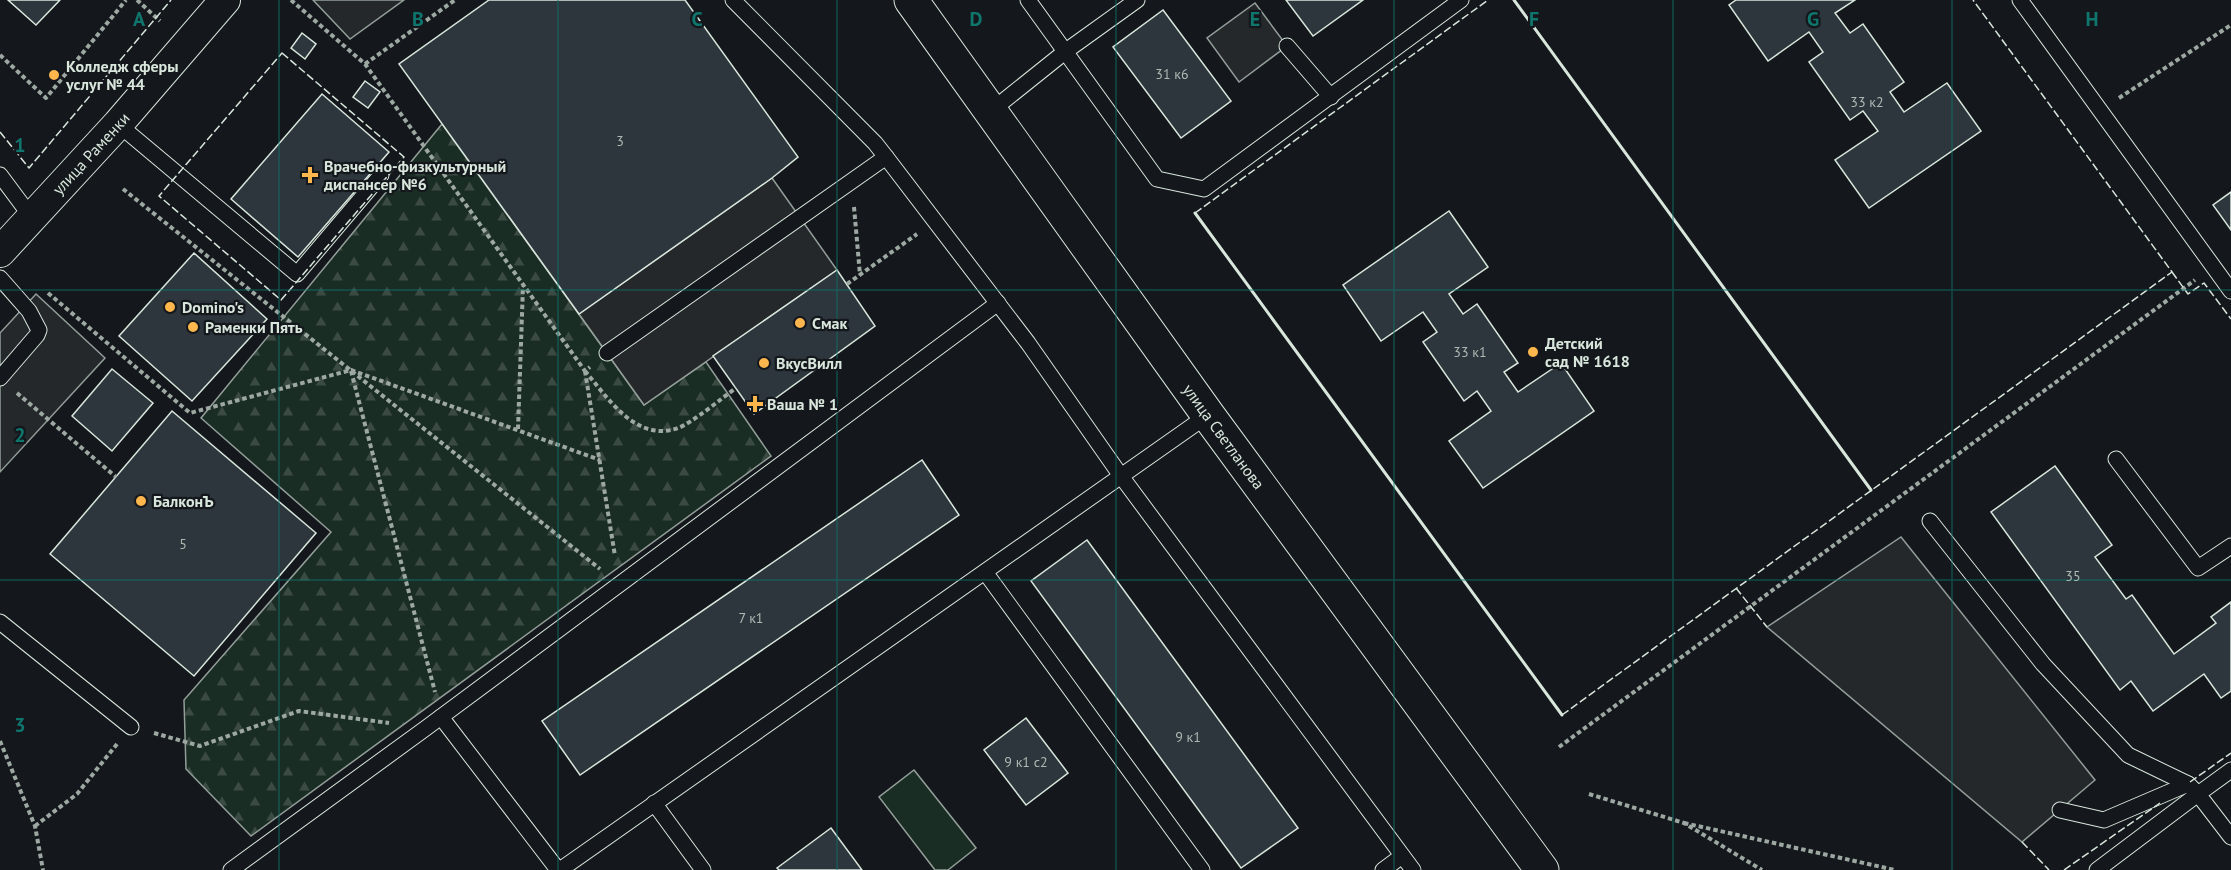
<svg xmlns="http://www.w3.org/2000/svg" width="2231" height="870" font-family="'PT Sans',sans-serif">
<defs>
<pattern id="forest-firs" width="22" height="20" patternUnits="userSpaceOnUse" patternTransform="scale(1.5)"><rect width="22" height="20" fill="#1a2d24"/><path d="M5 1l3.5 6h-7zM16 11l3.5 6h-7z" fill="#3b4b43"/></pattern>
</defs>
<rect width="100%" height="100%" fill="#14181c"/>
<path fill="url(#forest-firs)" stroke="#939e99" stroke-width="1.5" d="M442,124l202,281 62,-43 65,94 -520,380 -65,-67 -2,-69 147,-168 -130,-114z"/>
<path fill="#1a2d24" stroke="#939e99" stroke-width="1.5" d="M914,770l62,78 -28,22h-13l-56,-73z"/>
<g fill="#24282b" stroke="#939e99" stroke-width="1.5">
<path d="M313,0h91l-54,39z"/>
<path d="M1255,3l32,43 -48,36 -32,-44z"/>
<path d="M772,178l65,92 -193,135 -65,-91z"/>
<path d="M36,294l69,64 -105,114v-139z"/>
<path d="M1901,537l194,243 -73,62 -255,-215z"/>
</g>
<g fill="#2c363c" stroke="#d8e6dc" stroke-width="1.5">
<path d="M8,0h52l-24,25z"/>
<path d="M489,0h196l113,157 -26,21 -193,136 -180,-250z"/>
<path d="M1286,0h77l-50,36z"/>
<path d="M1736,0h119l-20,13 15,20 13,-9 41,58 -14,10 14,20 43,-29 34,48 -112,77 -34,-48 43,-29 -15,-20 -13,9 -41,-58 14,-10 -14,-20 -41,29 -39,-56z"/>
<path d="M1163,10l68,91 -50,37 -68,-91z"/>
<path d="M302,33l14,11 -11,15 -14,-11z"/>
<path d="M365,81l15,11 -12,16 -15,-11z"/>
<path d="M322,94l67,58 -91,105 -67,-58z"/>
<path d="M2231,192v38l-18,-25z"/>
<path d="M1449,211l39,56 -39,27 14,20 14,-10 41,59 -14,9 14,20 43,-29 33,48 -111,77 -34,-47 42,-30 -14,-20 -13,10 -41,-59 14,-10 -14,-20 -42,29 -38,-56z"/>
<path d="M194,253l73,66 -75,82 -73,-65z"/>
<path d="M837,270l38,56 -121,88 -41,-58z"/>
<path d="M112,369l41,34 -41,48 -40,-35z"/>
<path d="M172,411l144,122 -122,143 -144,-122z"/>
<path d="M922,460l37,55 -379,260 -38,-54z"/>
<path d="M2055,466l57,79 -17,12 31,42 6,-4 42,59 42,-31 -5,-6 20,-15v89l-10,7 -17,-24 -51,37 -22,-30 -11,9 -129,-178z"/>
<path d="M1087,540l211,288 -57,40 -210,-287z"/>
<path d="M1026,718l42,55 -42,32 -42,-55z"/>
<path d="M831,828l31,42h-83l-2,-2z"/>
</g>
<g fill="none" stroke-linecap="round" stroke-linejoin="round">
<defs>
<g id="service">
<path d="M733,0l142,143 11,14 142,186 93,133 292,394"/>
<path d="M1028,0l129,179 47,10 257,-189"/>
<path d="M2020,0l211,291"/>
<path d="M1287,46l44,51"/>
<path d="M991,111l75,-60 71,-51"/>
<path d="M118,124l179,150 84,-99"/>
<path d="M0,175l32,43"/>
<path d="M0,278l29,33 10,19 -2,5 -37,43"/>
<path d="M607,353l279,-196"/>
<path d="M2116,459l82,109 33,-22"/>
<path d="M1930,521l113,143 85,91 60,29 10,10 -101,76"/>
<path d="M985,572l217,298"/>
<path d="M0,622l131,105"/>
<path d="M441,717l117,153"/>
<path d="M2231,770l-33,24 33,43"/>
<path d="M654,803l49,67"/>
<path d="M2060,810l44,10 84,-36"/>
<path d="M231,870l195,-142 572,-425"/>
<path d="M560,870l648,-455"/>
<path d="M1383,870l19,-14"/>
</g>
<g id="minor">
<path id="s1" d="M0,252l118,-128 107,-124"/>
</g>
<g id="tertiary">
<path id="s2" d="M911,0l297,415 334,455"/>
</g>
</defs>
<use href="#service" stroke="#d8e6dc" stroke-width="17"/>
<use href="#minor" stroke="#d8e6dc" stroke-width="32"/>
<use href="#tertiary" stroke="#d8e6dc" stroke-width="35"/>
<g stroke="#9da8a2" stroke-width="4" stroke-dasharray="4.5 3" stroke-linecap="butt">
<path d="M137,0l23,21"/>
<path d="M291,0l74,64 220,307 5,-4"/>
<path d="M0,55l46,43 80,-98"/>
<path d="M365,64l90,-64"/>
<path d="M2119,98l112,-73"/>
<path d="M123,189l477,380"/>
<path d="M854,207l6,68"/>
<path d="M847,284l70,-50"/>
<path d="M48,293l142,120 161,-43 249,90"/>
<path d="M351,371l84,321"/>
<path d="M585,371l30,185"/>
<path d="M585,371c23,27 51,72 93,57 14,-5 44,-30 58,-40"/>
<path d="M17,393l99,84"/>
<path d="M518,429l5,-143"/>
<path d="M154,733l46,13 99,-35 90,12"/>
<path d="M0,741l35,85 8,44"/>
<path d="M1559,747l636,-467"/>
<path d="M1589,794l95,29 78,47"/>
<path d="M1684,823l211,47"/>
<path d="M35,826l42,-32 40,-50"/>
</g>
<use href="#service" stroke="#14181c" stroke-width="15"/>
<use href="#minor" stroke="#14181c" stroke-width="30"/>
<use href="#tertiary" stroke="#14181c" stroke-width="33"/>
<g stroke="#d8e6dc" stroke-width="1.5" stroke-dasharray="8 3" stroke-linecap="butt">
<path d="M282,53l122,104 -123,143 -122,-104z"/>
<path d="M0,132l29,36 142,-168"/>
<path d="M1195,213l293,-213"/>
<path d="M2172,272l16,22 16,-11 27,36"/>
<path d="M1736,588l31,39"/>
<path d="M1562,715l610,-443 -199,-272"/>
<path d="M2190,782l41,-29"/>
<path d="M2022,842l27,28"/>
<path d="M2064,870l96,-67"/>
</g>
<g stroke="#d8e6dc" stroke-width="3">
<path d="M1514,0l357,490"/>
<path d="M1195,213l367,502"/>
</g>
</g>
<path fill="none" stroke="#0f766e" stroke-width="1.5" stroke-opacity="0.55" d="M279,0v870M558,0v870M837,0v870M1116,0v870M1394,0v870M1673,0v870M1952,0v870M0,290h2231M0,580h2231"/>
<g fill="#ffb74d" stroke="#14181c" stroke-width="2">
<circle cx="54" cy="75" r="6"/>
<path d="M307 166h6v6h6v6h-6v6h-6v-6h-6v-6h6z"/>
<circle cx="170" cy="307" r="6"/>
<circle cx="800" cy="323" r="6"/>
<circle cx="193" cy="327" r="6"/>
<circle cx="1533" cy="352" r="6"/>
<circle cx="764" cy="363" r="6"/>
<path d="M752 395h6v6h6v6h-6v6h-6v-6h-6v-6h6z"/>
<circle cx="141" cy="501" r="6"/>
</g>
<g text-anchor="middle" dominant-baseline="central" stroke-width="4.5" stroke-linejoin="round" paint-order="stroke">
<g font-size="14" fill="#adbab4">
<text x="1172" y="74">31 к6</text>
<text x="1867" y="102">33 к2</text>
<text x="620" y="141">3</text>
<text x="1470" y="352">33 к1</text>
<text x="183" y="544">5</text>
<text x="2073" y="576">35</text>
<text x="751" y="618">7 к1</text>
<text x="1188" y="737">9 к1</text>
<text x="1026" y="762">9 к1 с2</text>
</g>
<g font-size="16" font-weight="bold" fill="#d8e6dc" stroke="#14181c" text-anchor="start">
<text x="66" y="66">Колледж сферы<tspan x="66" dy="18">услуг № 44</tspan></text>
<text x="324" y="166">Врачебно-физкультурный<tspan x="324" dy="18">диспансер №6</tspan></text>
<text x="182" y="307">Domino's</text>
<text x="812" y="323">Смак</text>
<text x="205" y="327">Раменки Пять</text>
<text x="1545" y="343">Детский<tspan x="1545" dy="18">сад № 1618</tspan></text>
<text x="776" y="363">ВкусВилл</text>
<text x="767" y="404">Ваша № 1</text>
<text x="153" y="501">БалконЪ</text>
</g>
<g font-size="16" fill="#d8e6dc" stroke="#14181c">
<text stroke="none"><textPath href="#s1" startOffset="134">улица Раменки</textPath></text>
<text stroke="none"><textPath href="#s2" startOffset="537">улица Светланова</textPath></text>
</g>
</g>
<g font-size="20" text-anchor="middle" font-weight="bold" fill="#0f766e" stroke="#14181c" stroke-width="4.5" stroke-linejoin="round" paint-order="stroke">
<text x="139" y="26">A</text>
<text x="418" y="26">B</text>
<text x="697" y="26">C</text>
<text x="976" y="26">D</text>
<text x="1255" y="26">E</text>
<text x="1534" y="26">F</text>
<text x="1813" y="26">G</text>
<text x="2092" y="26">H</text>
<text x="20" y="152">1</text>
<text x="20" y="442">2</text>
<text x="20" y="732">3</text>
</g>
</svg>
